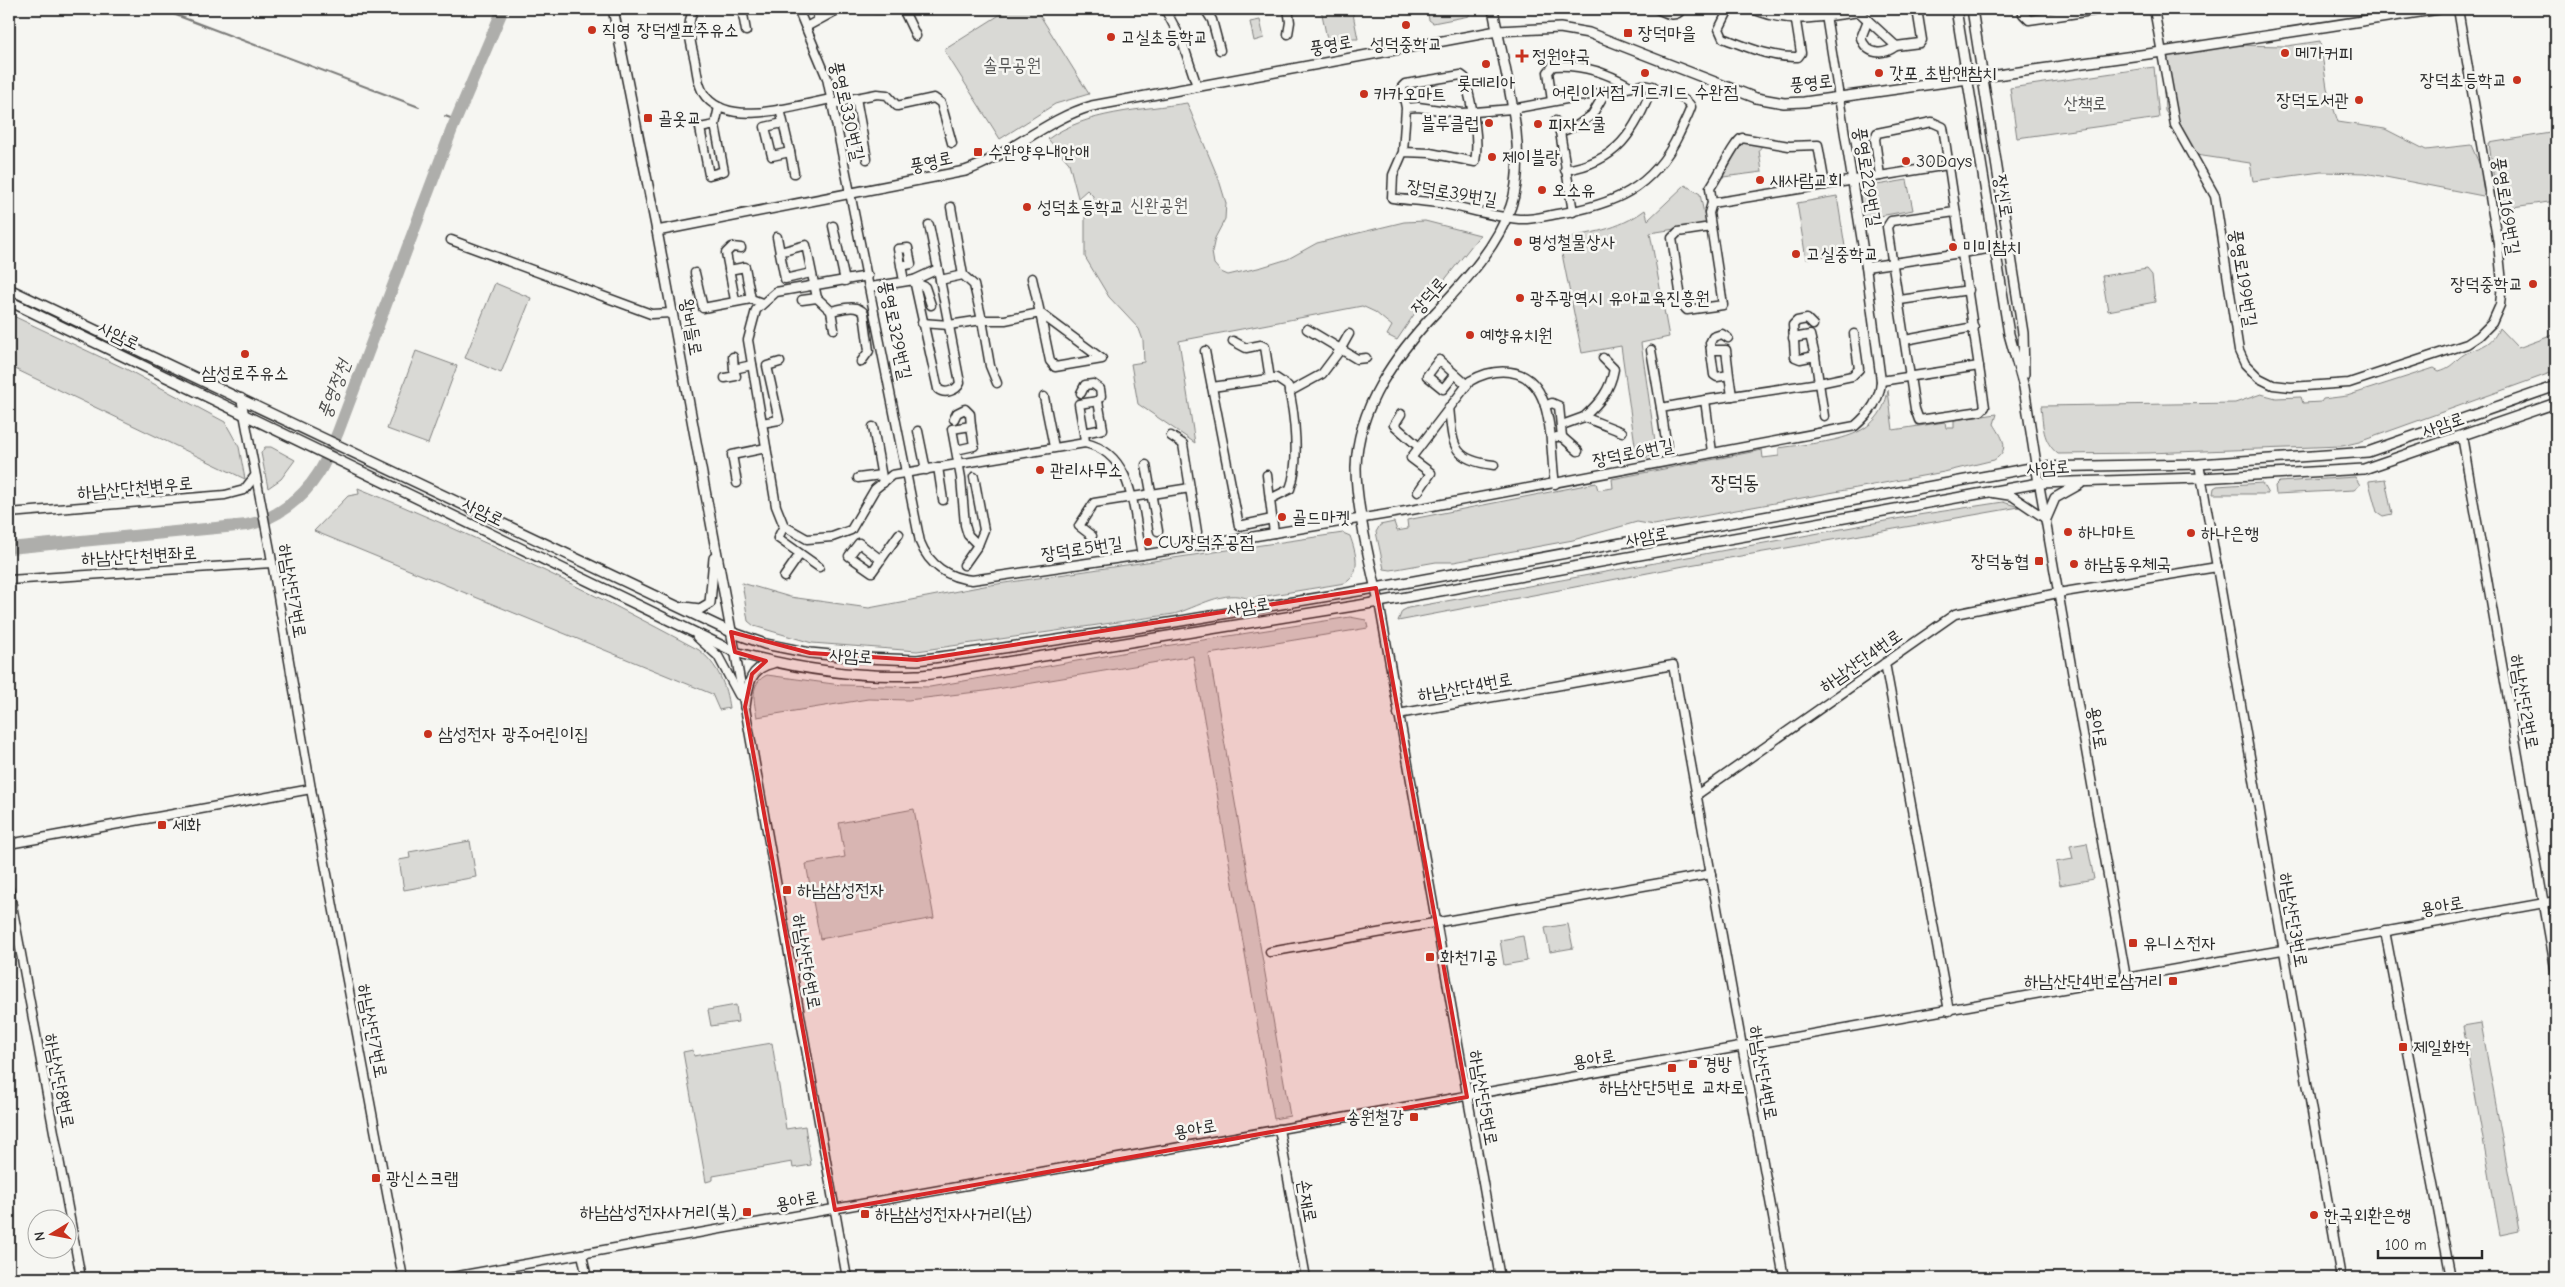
<svg xmlns="http://www.w3.org/2000/svg" width="2565" height="1287" font-family="'Comic Neue','Poor Story',sans-serif">
<rect width="100%" height="100%" fill="#f6f6f2"/>
<filter id="ink" filterUnits="userSpaceOnUse"><feTurbulence type="fractalNoise" baseFrequency=".02" numOctaves="2"/><feDisplacementMap in="SourceGraphic" scale="10" xChannelSelector="R" yChannelSelector="G"/><feConvolveMatrix kernelMatrix="1 2 1 2 8 2 1 2 1" color-interpolation-filters="sRGB"/></filter>
<g filter="url(#ink)">
<g fill="#d9d9d5" stroke="#828280">
<path d="M1009,9h27l53,85 -34,10 -55,35 -56,-89z"/>
<path d="M1321,9h31l6,30h-31z"/>
<path d="M1427,9h46h-3l-1,7 -36,7 -4,-3z"/>
<path d="M1260,20l4,18 -10,3 -4,-19z"/>
<path d="M2320,41l7,47 11,34 47,7 41,21 45,-5 18,41 -6,10 -118,-23 -44,-1 -68,9 -3,-18 -54,-8 -31,-44 -3,-59 64,-7 61,1z"/>
<path d="M2154,67l5,51 -142,20 -7,-50z"/>
<path d="M1187,103l32,77 7,23 -1,16 -10,19 -3,14 2,12 7,8 7,3 34,-8 26,-8 29,-16 87,-21 21,-1 55,14 -37,47 -12,7 -34,51 -10,-5 5,-9 -17,-14 -13,-6 -183,35 16,102 -57,-39 -7,-40 13,-2 -1,-22 -4,-11 -30,-32 -24,-40v-40l8,-12v-9l-6,-6 -9,8 -9,-35 -21,-24c38,-28 94,-29 139,-36z"/>
<path d="M2556,132v69l-58,8 -9,-66z"/>
<path d="M1741,142l21,4 -3,4 3,22 -39,5z"/>
<path d="M1907,180l6,30 -50,9 -4,-31z"/>
<path d="M1685,185l15,9 6,30 -56,9 19,104 -28,6 16,112 -20,4 -16,-113 -39,7 -23,-114c32,-6 59,-9 86,-29l3,10z"/>
<path d="M1837,196l9,57 -40,6 -9,-56z"/>
<path d="M2147,269l5,6 3,27 -47,9 -6,-35z"/>
<path d="M495,283l36,15 -30,75 -36,-15z"/>
<path d="M9,314l117,55 99,53 14,25 6,32 -236,-113z"/>
<path d="M2499,328l19,20 38,-14v37l-197,71 -17,4 -194,7 -90,1c-16,-13 -15,-29 -17,-48l194,-3 26,-9 15,4 25,-1 2,6 18,-1 2,-3 24,-3 87,-28 5,3c10,-3 13,-6 20,-13 14,-12 32,-8 40,-30z"/>
<path d="M416,351l41,15 -29,78 -41,-15z"/>
<path d="M1888,390l5,40 52,-8 1,6h8v-8l43,-6 -3,10c7,12 18,25 0,36l-50,12 -290,53 -17,-3 -64,18 -119,22h-18l-45,8 -7,-1 -8,-37 4,-7 14,-3 3,9 11,-2 -1,-9 189,-37 2,7 15,-2 -1,-9 150,-29 1,8 16,-2v-8c42,-7 101,-4 109,-58z"/>
<path d="M265,447h6l24,13 -14,19 -13,9 -7,-35z"/>
<path d="M2355,477l5,8 -6,5 -78,4 -1,-8 4,-4z"/>
<path d="M2385,479l7,35 -9,2 -6,-4 -8,-29v-2z"/>
<path d="M2262,483l6,11h-55l1,-6 3,-2z"/>
<path d="M358,488c117,47 230,102 341,162 19,15 27,35 30,58l-10,2 -7,-16 -398,-163 34,-35 11,-2z"/>
<path d="M2003,502l16,5 -335,59 -286,55 4,-10 6,-3 510,-93z"/>
<path d="M1343,533l7,3c6,17 12,37 -5,47l-97,16c-22,-11 -52,9 -74,15l-257,37 -105,-8 -58,-17 -6,-5 -6,-38 48,14 79,11 115,-22z"/>
<path d="M1350,617l16,3 2,8 -159,26 81,462 -16,3 -81,-463 -208,35 -77,9 -40,-1 -111,18c-3,-15 -8,-34 10,-42l74,10 89,2 203,-36z"/>
<path d="M914,809l20,109 -114,21 -14,-75 39,-7 -6,-34z"/>
<path d="M470,841l6,36 -72,13 -5,-30 11,-2 -1,-6z"/>
<path d="M2087,843l7,36 -34,6 -4,-23 17,-3 -3,-13z"/>
<path d="M1568,924l5,24 -23,4 -5,-24z"/>
<path d="M1523,936l4,25 -23,4 -4,-25z"/>
<path d="M736,1005l2,17 -27,4 -3,-16z"/>
<path d="M2481,1023l38,208 -19,4 -37,-209z"/>
<path d="M772,1043l14,86 19,-3 6,39 -18,3 -1,-6 -79,14v4l-7,2 -23,-130 10,-2 1,6z"/>
</g>
<g fill="none" stroke-linecap="round" stroke-linejoin="round">
<g stroke="#7a7a78" stroke-width="2">
<path d="M160,9l259,98"/>
<path d="M445,116l11,4"/>
</g>
<path stroke="#aeaeab" stroke-width="12" d="M9,548l238,-23c29,-6 55,-26 71,-51 8,-12 14,-28 20,-42l114,-303 51,-120"/>
<defs>
<g id="minor">
<path d="M694,9c-9,17 -3,34 1,52 2,12 3,26 11,36 26,31 91,8 125,2"/>
<path d="M742,9l4,22"/>
<path d="M798,9l29,69 93,464c9,23 28,36 52,38l170,-25 264,-44 449,-85c15,-13 25,-26 26,-45l-15,-114 -41,-258"/>
<path d="M815,9l4,10"/>
<path d="M875,9h19"/>
<path d="M903,9l13,27"/>
<path d="M1165,9l17,32 15,45"/>
<path d="M1205,9l7,11 8,30"/>
<path d="M1657,9c9,4 18,10 25,0"/>
<path d="M1729,9l-10,20 4,9c24,9 48,20 75,19l3,-4 -7,-44"/>
<path d="M1753,9c35,16 70,8 106,3l37,34 24,-3 2,-3 -5,-31"/>
<path d="M2023,9v5l6,6 77,-11"/>
<path d="M2154,9l21,116 40,71 24,155 6,13 14,14 14,7 18,2 58,-4 118,-39 12,-8 13,-13 8,-18 2,-22 -4,-39 -40,-235"/>
<path d="M1868,20l-7,18c6,17 22,18 35,8"/>
<path d="M806,27l33,-18"/>
<path d="M1288,34l2,-12 -2,-13"/>
<path d="M856,98l21,-4 10,1 10,11 37,-8 7,5 11,40"/>
<path d="M1552,101l-4,-29 5,-6c29,-2 53,6 77,20"/>
<path d="M832,104l24,-6 11,61"/>
<path d="M780,109l10,43 -18,4 -7,-29 18,-4"/>
<path d="M1555,121l5,11 13,80"/>
<path d="M715,125l-15,3 9,47 15,-4 -9,-46 4,-18"/>
<path d="M1560,132l18,-7 14,-10 14,-24"/>
<path d="M790,152l4,21"/>
<path d="M1403,152l27,1 45,9c5,-27 -4,-58 -10,-84l-4,-3 -56,9 -3,3 4,21 -3,44 -10,23 -1,23c2,1 43,4 52,6 25,5 50,13 75,15 12,1 26,-3 38,-5 56,-9 96,-25 122,-80 4,-9 9,-18 12,-27 -3,-10 -37,-20 -48,-22l-131,24 -50,4 -44,-6 -12,1"/>
<path d="M1565,170c53,-8 69,-38 88,-84"/>
<path d="M1880,176l-5,-37 2,-6 55,-11 11,5 42,280 -4,4 -62,9 -4,-11 -28,-182 4,-6 64,-9"/>
<path d="M1712,203l236,-38"/>
<path d="M951,207l12,68"/>
<path d="M833,226l12,55"/>
<path d="M1711,227l-33,5 -6,6 10,67 5,5 36,-5 -14,-92 3,-10 -2,-15c8,-11 24,-46 32,-50l47,8 29,-1 7,40"/>
<path d="M777,237l8,42 26,-6"/>
<path d="M451,240l200,74 21,-1"/>
<path d="M780,252l26,-7 11,53 14,13 3,18"/>
<path d="M901,266l10,-2 -3,-16 -10,1 6,32"/>
<path d="M1866,267l129,-19"/>
<path d="M729,270l16,-3 6,32"/>
<path d="M695,273l8,35 48,-9 11,4"/>
<path d="M868,276l-92,16 -20,18 -8,30 28,166 8,20 23,13 25,-2 19,-7 24,-41 17,-14 193,-32c50,11 48,70 57,112"/>
<path d="M914,280l24,-11 -9,-44"/>
<path d="M940,280l23,-5 11,10 8,35h23l35,-7 10,48 5,6 47,-8 -62,-46 -8,-35"/>
<path d="M914,282l11,5 6,18"/>
<path d="M871,287l43,-7 24,109c7,6 19,1 22,-6l-22,-114"/>
<path d="M735,300l-9,-47 6,-6 9,1"/>
<path d="M802,300l15,-2"/>
<path d="M1900,300l69,-10"/>
<path d="M831,311c11,-2 25,-8 33,2l5,38 -8,11"/>
<path d="M922,323l27,2 33,-5 8,46 7,17"/>
<path d="M1307,329l50,30 9,-1"/>
<path d="M1793,338l17,-3 5,21"/>
<path d="M1905,340l69,-13"/>
<path d="M1233,341l13,7 15,-3 4,2 5,32"/>
<path d="M1651,350l10,58"/>
<path d="M1205,351l34,175 33,-7"/>
<path d="M1711,351l-1,-8 3,-6 9,-3 6,4"/>
<path d="M733,357l1,12"/>
<path d="M1455,374l-12,15 -16,-13 12,-16 28,25"/>
<path d="M1729,375l-3,-25h-13l-2,3 3,22 3,2 12,-2 3,21"/>
<path d="M725,378l11,-2 -2,-7 18,-4"/>
<path d="M1881,381l98,-15"/>
<path d="M1212,387l64,-9 12,8c7,28 12,77 2,103l-20,10"/>
<path d="M1289,392l33,-18 18,-24 9,-16"/>
<path d="M1081,393l4,-8 8,-1 7,5 1,7 -3,5"/>
<path d="M1044,397l10,50"/>
<path d="M241,398l29,152 41,239 92,489"/>
<path d="M1705,400l114,-17 -4,-27 -15,3 -5,-2 -2,-32 4,-4 10,-2 6,6"/>
<path d="M1545,406l7,-3 7,3 3,31"/>
<path d="M1449,407c4,38 2,53 45,58"/>
<path d="M1401,414l-7,11 25,22"/>
<path d="M1824,416l-5,-33 33,-7 7,-7 -5,-35"/>
<path d="M1584,417c16,-15 26,-26 30,-48l-11,-11"/>
<path d="M954,419l3,-6 8,-4 5,5 1,12"/>
<path d="M762,423l17,-3 -12,-54 13,-4"/>
<path d="M1562,425l22,-8 38,15"/>
<path d="M873,427l10,56"/>
<path d="M918,431l8,39"/>
<path d="M1084,433l-5,-29 19,-3 5,28 -19,4 1,10"/>
<path d="M1171,436l12,8 7,44"/>
<path d="M2462,436l94,537"/>
<path d="M1557,437h5l16,14"/>
<path d="M1667,448l-6,-40 44,-8 7,52"/>
<path d="M956,450l18,-4 -3,-20 -19,3 9,49 4,47 3,10 10,10 -14,20"/>
<path d="M2199,464l142,814"/>
<path d="M1146,465l12,66"/>
<path d="M938,467l5,33"/>
<path d="M1267,475l7,58"/>
<path d="M974,477l10,53 -6,15"/>
<path d="M858,478l23,-3"/>
<path d="M737,483l-5,-28 34,-7"/>
<path d="M2039,483l87,495"/>
<path d="M1418,492l13,-19 -20,-15 59,-77c12,-7 26,-11 40,-9 47,6 39,77 45,112"/>
<path d="M1993,493l19,3 34,23"/>
<path d="M9,513l216,-18 19,-5 11,-14"/>
<path d="M784,526l-6,12 41,29"/>
<path d="M1092,536l-13,-10 15,-23 96,-15 7,44"/>
<path d="M881,560l-22,-17 -10,13 23,16 27,-38"/>
<path d="M784,577l16,-23"/>
<path d="M9,580l263,-17"/>
<path d="M1379,602l121,676"/>
<path d="M697,637l21,19 21,39"/>
<path d="M735,652l112,626"/>
<path d="M1885,663l64,348"/>
<path d="M1398,714l275,-49 111,613"/>
<path d="M1698,794l257,-180 103,-21 159,-26"/>
<path d="M9,844l302,-55"/>
<path d="M9,889l72,389"/>
<path d="M2385,931l66,347"/>
<path d="M1270,952l441,-78"/>
<path d="M1279,1129l27,149"/>
<path d="M582,1254l5,24"/>
<path d="M447,1278l2109,-377"/>
</g>
<g id="major">
<path d="M613,9l44,222 78,421"/>
<path d="M1956,9l53,325 15,53 15,96"/>
<path d="M1972,9l51,324 1,41"/>
<path d="M657,231l308,-60c45,-16 81,-52 127,-65l405,-75 63,-3 29,5 167,65 28,5 20,-1 358,-50 277,-43"/>
<path d="M9,289l722,343 34,12 45,9 53,5 54,2 53,-7 205,-31 201,-34 660,-121 163,-3 169,-12 188,-66"/>
<path d="M9,301l726,351c58,16 120,26 181,23 17,0 35,-4 53,-7l410,-66 660,-119 162,-5 163,-9 192,-66"/>
<path d="M2046,519l9,-21 25,-14"/>
<path d="M1379,602c-9,-38 -23,-96 -23,-134 1,-61 41,-115 81,-157 29,-31 60,-64 74,-105 19,-55 -8,-140 -18,-197"/>
<path d="M684,607l16,2 10,-6 4,-45"/>
<path d="M745,707c3,-22 4,-39 28,-44"/>
</g>
</defs>
<use href="#minor" stroke="#2b2b2b" stroke-width="11"/>
<use href="#major" stroke="#2b2b2b" stroke-width="12"/>
<use href="#minor" stroke="#f6f6f2" stroke-width="8"/>
<use href="#major" stroke="#f6f6f2" stroke-width="9"/>
</g>
</g>
<path fill="#d62828" fill-opacity="0.2" stroke="#d62828" stroke-width="4" stroke-linejoin="round" d="M1376,588l91,509 -632,113 -90,-503 7,-33 14,-13 -31,-9 -4,-20 79,21 107,7z"/>
<g fill="#c8321e" stroke="#f6f6f2" stroke-width="2">
<circle cx="1406" cy="25" r="5"/>
<circle cx="592" cy="30" r="5"/>
<rect x="1623" y="28" width="10" height="10" rx="2.5"/>
<circle cx="1111" cy="37" r="5"/>
<circle cx="2285" cy="53" r="5"/>
<path d="M1519.5 48.5h5v5h5v5h-5v5h-5v-5h-5v-5h5z"/>
<circle cx="1486" cy="64" r="5"/>
<circle cx="1645" cy="73" r="5"/>
<circle cx="1879" cy="73" r="5"/>
<circle cx="2517" cy="80" r="5"/>
<circle cx="1364" cy="94" r="5"/>
<circle cx="2359" cy="100" r="5"/>
<rect x="643" y="113" width="10" height="10" rx="2.5"/>
<circle cx="1489" cy="123" r="5"/>
<circle cx="1538" cy="124" r="5"/>
<rect x="973" y="147" width="10" height="10" rx="2.5"/>
<circle cx="1492" cy="157" r="5"/>
<circle cx="1906" cy="161" r="5"/>
<circle cx="1760" cy="180" r="5"/>
<circle cx="1542" cy="190" r="5"/>
<circle cx="1027" cy="207" r="5"/>
<circle cx="1518" cy="242" r="5"/>
<circle cx="1953" cy="247" r="5"/>
<circle cx="1796" cy="254" r="5"/>
<circle cx="2533" cy="284" r="5"/>
<circle cx="1520" cy="298" r="5"/>
<circle cx="1470" cy="335" r="5"/>
<circle cx="245" cy="354" r="5"/>
<circle cx="1040" cy="470" r="5"/>
<circle cx="1282" cy="517" r="5"/>
<circle cx="2068" cy="532" r="5"/>
<circle cx="2191" cy="533" r="5"/>
<circle cx="1148" cy="542" r="5"/>
<rect x="2034" y="556" width="10" height="10" rx="2.5"/>
<circle cx="2074" cy="564" r="5"/>
<circle cx="428" cy="734" r="5"/>
<rect x="157" y="820" width="10" height="10" rx="2.5"/>
<rect x="782" y="885" width="10" height="10" rx="2.5"/>
<rect x="2128" y="938" width="10" height="10" rx="2.5"/>
<rect x="1425" y="952" width="10" height="10" rx="2.5"/>
<rect x="2168" y="976" width="10" height="10" rx="2.5"/>
<rect x="2398" y="1042" width="10" height="10" rx="2.5"/>
<rect x="1688" y="1059" width="10" height="10" rx="2.5"/>
<rect x="1667" y="1063" width="10" height="10" rx="2.5"/>
<rect x="1409" y="1112" width="10" height="10" rx="2.5"/>
<rect x="371" y="1173" width="10" height="10" rx="2.5"/>
<rect x="742" y="1207" width="10" height="10" rx="2.5"/>
<rect x="860" y="1209" width="10" height="10" rx="2.5"/>
<circle cx="2314" cy="1215" r="5"/>
</g>
<g text-anchor="middle" dominant-baseline="central" stroke-width="5" stroke-linejoin="round" paint-order="stroke">
<g font-size="18" fill="#2b2b2b" stroke="#f6f6f2" text-anchor="start">
<text x="602" y="30">직영 장덕셀프주유소</text>
<text x="1638" y="33">장덕마을</text>
<text x="1121" y="37">고실초등학교</text>
<text x="1406" y="44" text-anchor="middle">성덕중학교</text>
<text x="2295" y="53">메가커피</text>
<text x="1532" y="56">정원약국</text>
<text x="1889" y="73">갓포 초밥앤참치</text>
<text x="2507" y="80" text-anchor="end">장덕초등학교</text>
<text x="1486" y="83" text-anchor="middle">롯데리아</text>
<text x="1645" y="92" text-anchor="middle">어린이서점 키드키드 수완점</text>
<text x="1374" y="94">카카오마트</text>
<text x="2349" y="100" text-anchor="end">장덕도서관</text>
<text x="658" y="118">골옷교</text>
<text x="1479" y="123" text-anchor="end">블루클럽</text>
<text x="1548" y="124">피자스쿨</text>
<text x="988" y="152">수완양우내안애</text>
<text x="1502" y="157">제이블랑</text>
<text x="1916" y="161">30Days</text>
<text x="1770" y="180">새사람교회</text>
<text x="1552" y="190">오소유</text>
<text x="1037" y="207">성덕초등학교</text>
<text x="1528" y="242">명성철물상사</text>
<text x="1963" y="247">미미참치</text>
<text x="1806" y="254">고실중학교</text>
<text x="2523" y="284" text-anchor="end">장덕중학교</text>
<text x="1530" y="298">광주광역시 유아교육진흥원</text>
<text x="1480" y="335">예향유치원</text>
<text x="245" y="373" text-anchor="middle">삼성로주유소</text>
<text x="1050" y="470">관리사무소</text>
<text x="1292" y="517">골드마켓</text>
<text x="2078" y="532">하나마트</text>
<text x="2201" y="533">하나은행</text>
<text x="1158" y="542">CU장덕주공점</text>
<text x="2029" y="561" text-anchor="end">장덕농협</text>
<text x="2084" y="564">하남동우체국</text>
<text x="438" y="734">삼성전자 광주어린이집</text>
<text x="172" y="825">세화</text>
<text x="797" y="890">하남삼성전자</text>
<text x="2143" y="943">유니스전자</text>
<text x="1440" y="957">화천기공</text>
<text x="2163" y="981" text-anchor="end">하남산단4번로삼거리</text>
<text x="2413" y="1047">제일화학</text>
<text x="1703" y="1064">경방</text>
<text x="1672" y="1087" text-anchor="middle">하남산단5번로 교차로</text>
<text x="1404" y="1117" text-anchor="end">송원철강</text>
<text x="386" y="1178">광신스크랩</text>
<text x="737" y="1212" text-anchor="end">하남삼성전자사거리(북)</text>
<text x="875" y="1214">하남삼성전자사거리(남)</text>
<text x="2324" y="1215">한국외환은행</text>
</g>
<g font-size="18" fill="#2b2b2b" stroke="#f6f6f2">
<text transform="translate(1331 45) rotate(-10)">풍영로</text>
<text transform="translate(1811 83) rotate(-6)">풍영로</text>
<text transform="translate(847 111) rotate(77)">풍영로330번길</text>
<text transform="translate(931 162) rotate(-12)">풍영로</text>
<text transform="translate(1867 177) rotate(81)">풍영로229번길</text>
<text transform="translate(1452 193) rotate(9)">장덕로39번길</text>
<text transform="translate(2003 196) rotate(81)">장신로</text>
<text transform="translate(2506 206) rotate(81)">풍영로169번길</text>
<text transform="translate(2243 278) rotate(81)">풍영로199번길</text>
<text transform="translate(1429 296) rotate(-49)">장덕로</text>
<text transform="translate(691 327) rotate(80)">왕버들로</text>
<text transform="translate(895 330) rotate(78)">풍영로329번길</text>
<text transform="translate(119 336) rotate(26)">사암로</text>
<text transform="translate(2443 425) rotate(-19)">사암로</text>
<text transform="translate(1633 453) rotate(-11)">장덕로6번길</text>
<text transform="translate(2048 468) rotate(-4)">사암로</text>
<text transform="translate(135 488) rotate(-5)">하남산단천변우로</text>
<text transform="translate(483 512) rotate(26)">사암로</text>
<text transform="translate(1647 537) rotate(-10)">사암로</text>
<text transform="translate(1082 549) rotate(-8)">장덕로5번길</text>
<text transform="translate(139 556) rotate(-3)">하남산단천변좌로</text>
<text transform="translate(292 591) rotate(80)">하남산단7번로</text>
<text transform="translate(1248 607) rotate(-9)">사암로</text>
<text transform="translate(851 656) rotate(4)">사암로</text>
<text transform="translate(1861 661) rotate(-35)">하남산단4번로</text>
<text transform="translate(1465 687) rotate(-10)">하남산단4번로</text>
<text transform="translate(2524 702) rotate(80)">하남산단2번로</text>
<text transform="translate(2097 728) rotate(80)">용아로</text>
<text transform="translate(2442 906) rotate(-10)">용아로</text>
<text transform="translate(2293 920) rotate(80)">하남산단3번로</text>
<text transform="translate(806 962) rotate(80)">하남산단6번로</text>
<text transform="translate(372 1031) rotate(79)">하남산단7번로</text>
<text transform="translate(1594 1059) rotate(-10)">용아로</text>
<text transform="translate(1763 1073) rotate(80)">하남산단4번로</text>
<text transform="translate(59 1081) rotate(79)">하남산단8번로</text>
<text transform="translate(1483 1098) rotate(80)">하남산단5번로</text>
<text transform="translate(1195 1129) rotate(-10)">용아로</text>
<text transform="translate(797 1201) rotate(-10)">용아로</text>
<text transform="translate(1307 1201) rotate(80)">손재로</text>
</g>
<g font-size="18" fill="#565656" stroke="#f6f6f2">
<text x="1012" y="65">솔무공원</text>
<text x="2085" y="103">산책로</text>
<text x="1159" y="205">신완공원</text>
</g>
<g font-size="19" font-style="italic" fill="#525251" stroke="#f6f6f2">
<text transform="translate(334 389) rotate(-69)">풍영정천</text>
</g>
<g font-size="20" fill="#2b2b2b" stroke="#f6f6f2">
<text x="1735" y="482">장덕동</text>
</g>
</g>
<rect width="2565" height="1287" fill="none" stroke="#f6f6f2" stroke-width="30"/>
<rect x="15" y="15" width="2535" height="1257" fill="none" stroke="#2b2b2b" stroke-width="2" filter="url(#ink)"/>
<g transform="translate(52 1234) rotate(260)"><circle r="24" fill="#f6f6f2" stroke="#a5a5a2"/>
<path d="M0-4L9 19L0 12L-9 19Z" fill="#c8321e"/>
<text y="-8" font-size="14" font-weight="bold" text-anchor="middle" fill="#2b2b2b">N</text>
</g>
<path d="M2378 1250v8h104v-8" fill="none" stroke="#2b2b2b" stroke-width="2.5"/>
<text x="2385" y="1250" font-size="15" fill="#2b2b2b" stroke="#f6f6f2" stroke-width="4" paint-order="stroke">100 m</text>
</svg>
